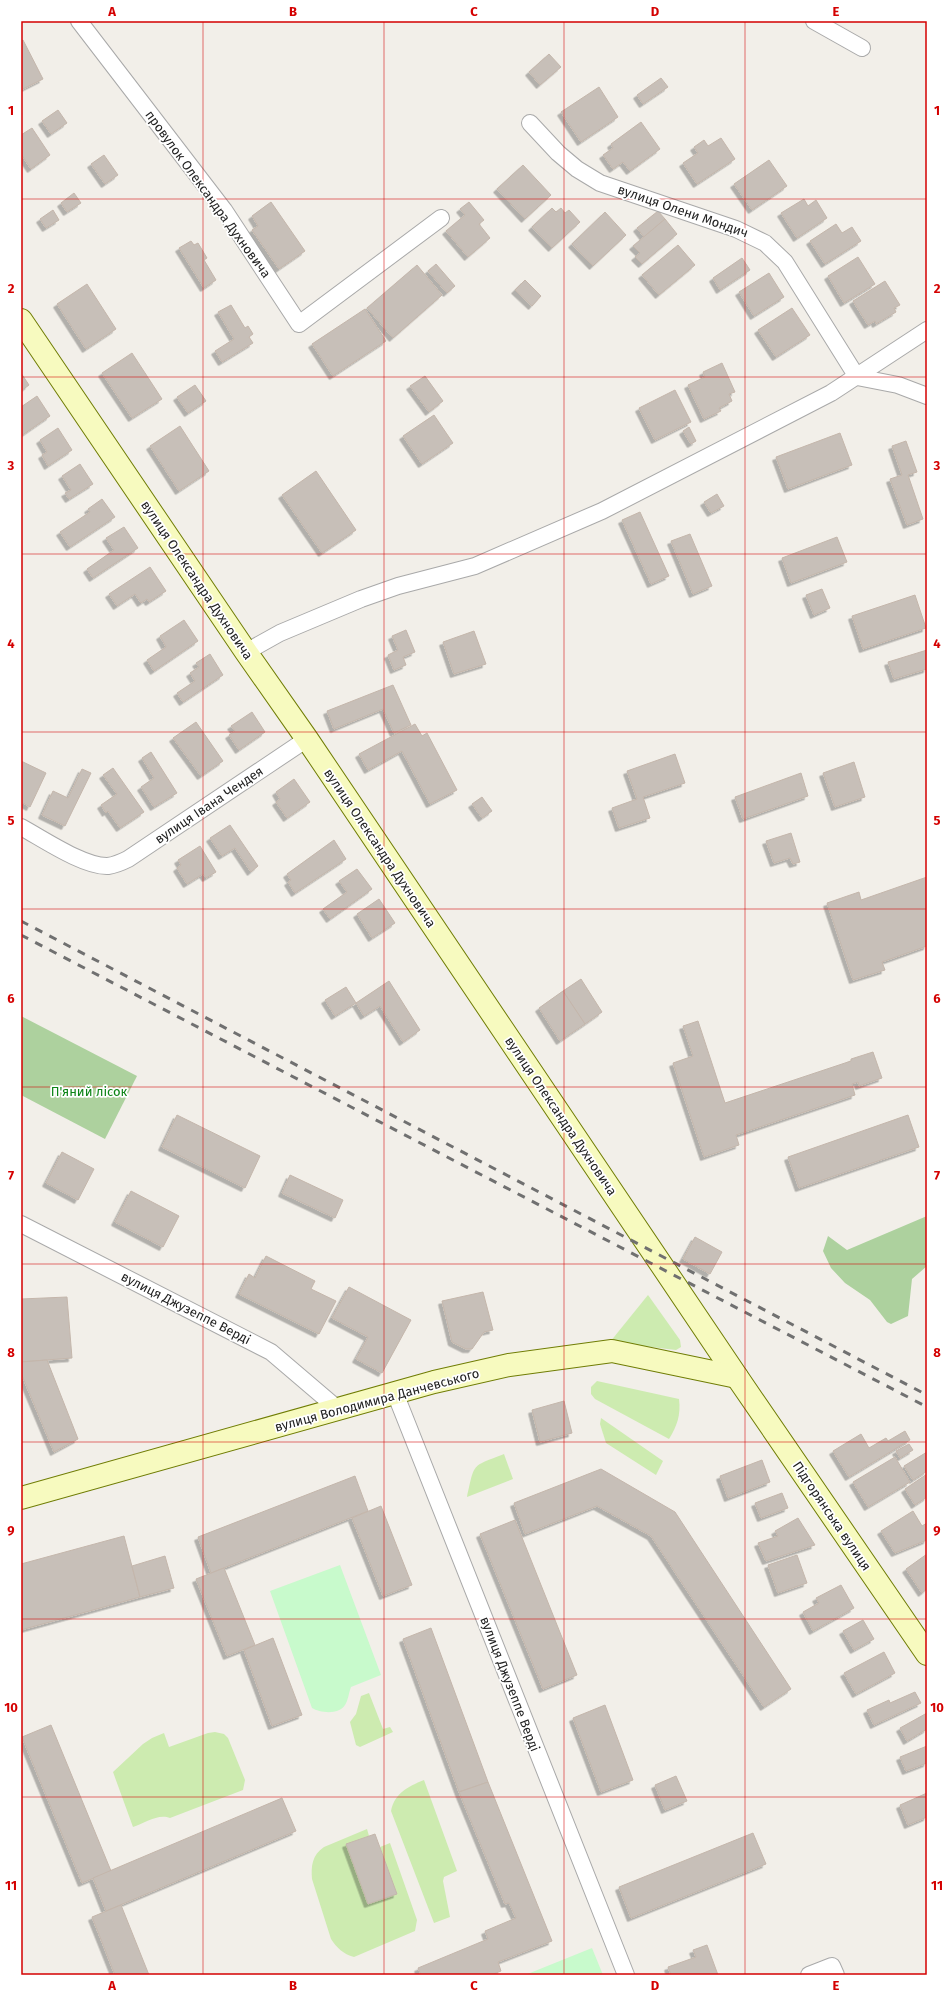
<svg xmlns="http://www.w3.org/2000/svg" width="948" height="1996" font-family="'Fira Sans',sans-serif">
<defs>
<filter id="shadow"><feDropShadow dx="-3.5" dy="3.5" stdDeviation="0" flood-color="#0004"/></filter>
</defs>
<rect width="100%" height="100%" fill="#f2efe9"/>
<g fill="#cdebb0">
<path d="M648,1295l32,45 1,7 -5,3 -66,-8z"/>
<path d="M597,1381l82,18c2,16 -2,27 -10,40l-74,-40 -4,-5v-7z"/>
<path d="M601,1418l62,43 -7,14 -50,-32 -6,-19z"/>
<path d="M504,1454l9,25 -46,18c8,-35 4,-30 37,-43z"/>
<path d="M369,1693l14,36 7,-2 3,5 -33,15 -4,-2 -6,-23 6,-8 5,-18z"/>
<path d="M215,1732l9,2 4,4 17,42 -2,10 -73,28c-11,-5 -26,5 -37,9l-20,-55 30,-28 9,-6 12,-5 5,14 39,-14z"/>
<path d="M424,1780l33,91 -13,6 -1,4 7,36 -16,6 -43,-112c4,-18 16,-24 33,-31z"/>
<path d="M367,1829l2,7 -22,8 21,60 28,-10 -16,-47 10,-4 27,77 -2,11 -61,26c-11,-3 -17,-9 -23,-18l-19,-60c-1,-13 0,-24 12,-32z"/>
</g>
<g fill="#add19e">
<path d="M21,1016l116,60 -32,63 -84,-44z"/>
<path d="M927,1216v50l-15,13 -4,37 -17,8 -4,-2 -17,-22 -25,-17 -14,-15 -8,-17 5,-15 19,14z"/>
</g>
<g fill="#c8facc">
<path d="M340,1565l41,110 -30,12c-2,5 -3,14 -6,18 -6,10 -25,8 -33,3l-42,-117z"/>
<path d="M592,1948l11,27h-78z"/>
</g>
<g fill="#c7bfb8" stroke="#c4b6ab" filter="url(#shadow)">
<path d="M23,40l20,39 -22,11v-49z"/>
<path d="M549,54l12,13 -21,18 -11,-13z"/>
<path d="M661,78l7,9 -25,17 -6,-9z"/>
<path d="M599,87l19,30 -37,25 -20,-30z"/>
<path d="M58,110l9,13 -16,11 -9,-13z"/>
<path d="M641,122l19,27 -30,22 -7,-9 -10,7 -10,-14 10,-7 -2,-4z"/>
<path d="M32,128l18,27 -19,14 -10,-15v-19z"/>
<path d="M721,138l14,21 -38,25 -14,-21 15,-10 -4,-6 10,-7 4,6z"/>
<path d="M104,155l14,20 -13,9 -14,-20z"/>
<path d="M769,160l18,26 -35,24 -18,-26z"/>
<path d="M523,165l28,30 -26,24 -28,-30z"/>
<path d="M74,193l7,10 -14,9 -6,-9z"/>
<path d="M804,199l4,7 8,-6 11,18 -30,20 -16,-25z"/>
<path d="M271,202l34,49 -26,18 -27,-39 6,-4 -6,-10z"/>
<path d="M469,202l15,18 -5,4 11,14 -22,19 -22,-26 19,-16 -5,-6z"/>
<path d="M552,208l4,4 5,-4 4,5 4,-3 11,12 -28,26 -20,-21z"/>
<path d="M53,210l6,10 -13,8 -6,-9z"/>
<path d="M658,211l7,8 -21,18 -7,-9z"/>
<path d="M605,212l21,23 -33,31 -21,-22z"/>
<path d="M665,219l12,15 -35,30 -7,-7 5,-4 -7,-7z"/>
<path d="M836,224l6,9 10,-6 9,14 -36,23 -15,-23z"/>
<path d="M191,241l3,4 4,-2 9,15 -3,2 12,20 -12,8 -25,-40z"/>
<path d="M678,245l17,20 -36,30 -17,-20z"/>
<path d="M858,257l17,27 -31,19 -16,-27z"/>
<path d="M742,258l8,12 -30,20 -7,-12z"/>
<path d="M436,264l19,22 -8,7 -19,-22z"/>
<path d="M417,265l25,30 -49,43 -26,-30z"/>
<path d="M769,273l15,24 -30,19 -15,-24z"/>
<path d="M525,280l16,16 -9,10 -17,-16z"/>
<path d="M885,281l15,24 -6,3 2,4 -20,12 -1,-3 -7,4 -15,-24z"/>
<path d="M87,284l29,45 -30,20 -29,-45z"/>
<path d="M231,305l14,23 3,-2 5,8 -4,3 4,6 -31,19 -7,-11 19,-12 -16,-27z"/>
<path d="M792,308l18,27 -34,22 -18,-27z"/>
<path d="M365,309l21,32 -53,35 -21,-32z"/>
<path d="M132,353l30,46 -30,19 -30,-45z"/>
<path d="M722,363l13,29 -6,2 3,7 -13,7 2,3 -17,8 -16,-34 17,-8 -2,-5z"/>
<path d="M21,373l8,12 -8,6z"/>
<path d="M425,376l18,25 -14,11 -19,-26z"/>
<path d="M195,385l11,16 -18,12 -11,-16z"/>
<path d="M675,390l16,32 -36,18 -16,-32z"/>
<path d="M37,396l13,20 -29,20v-29z"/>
<path d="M434,415l19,28 -31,21 -19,-28z"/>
<path d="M180,426l29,45 -30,20 -29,-45z"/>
<path d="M689,427l7,14 -5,3 -8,-13z"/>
<path d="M58,428l14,22 -24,16 -6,-11 5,-3 -7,-12z"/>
<path d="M840,433l12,32 -64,24 -12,-32z"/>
<path d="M906,441l11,31 -9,3 15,44 -16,6 -17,-46 12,-4 -10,-29z"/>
<path d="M80,464l13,20 -24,15 -4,-6 6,-3 -9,-14z"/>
<path d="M316,471l40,59 -34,23 -40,-58z"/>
<path d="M717,494l7,12 -13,7 -7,-11z"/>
<path d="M102,499l13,18 -45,30 -10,-15 30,-20 -2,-3z"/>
<path d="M640,512l29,64 -18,8 -29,-64z"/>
<path d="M124,527l14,21 -45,30 -6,-9 27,-19 -8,-12z"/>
<path d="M690,534l22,52 -19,8 -22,-53z"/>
<path d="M837,537l10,25 -56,21 -9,-25z"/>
<path d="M150,567l16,24 -17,11 -2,-3 -6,4 -6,-9 -18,12 -8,-12z"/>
<path d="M822,589l8,19 -16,7 -8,-20z"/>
<path d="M915,595l11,33 -63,21 -11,-33z"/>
<path d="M184,620l14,21 -44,30 -7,-11 19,-13 -6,-11z"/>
<path d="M406,630l9,22 -12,5 3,8 -12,5 -6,-15 10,-5 -6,-14z"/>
<path d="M474,631l12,33 -32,10 -11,-32z"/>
<path d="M927,650v19l-33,10 -6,-17z"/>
<path d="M210,654l13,21 -40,27 -6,-9 18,-12 -5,-8 9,-6 -3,-4z"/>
<path d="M393,685l18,40 -17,8 -11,-24 -49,20 -7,-18z"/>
<path d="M252,712l13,20 -26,18 -10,-15 6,-4 -4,-5z"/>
<path d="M196,722l27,39 -22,15 -28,-38z"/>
<path d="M415,724l7,12 5,-3 30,57 -27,14 -28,-53 -34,19 -9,-16z"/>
<path d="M151,752l26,41 -23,14 -13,-20 13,-9 -12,-20z"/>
<path d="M675,754l10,29 -42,14 7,21 -31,10 -7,-20 25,-9 -10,-28z"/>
<path d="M21,761l25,12 -16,34 -9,-5z"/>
<path d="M854,762l11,35 -30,10 -12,-34z"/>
<path d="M113,768l31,44 -24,16 -12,-17 -2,2 -5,-8 16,-11 -14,-19z"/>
<path d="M82,769l9,4 -26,53 -23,-11 11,-24 15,7z"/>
<path d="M801,773l7,23 -65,23 -8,-22z"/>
<path d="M294,779l16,23 -23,16 -11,-16 4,-3 -4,-7z"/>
<path d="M482,797l10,14 -10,7 -10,-14z"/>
<path d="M230,825l28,41 -7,6 -16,-24 -13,8 -12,-18z"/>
<path d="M791,833l9,29 -7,2 -3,-6 -16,5 -8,-22z"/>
<path d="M334,840l12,19 -51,34 -7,-11 3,-2 -4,-6z"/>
<path d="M200,846l16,26 -10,6 -3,-4 -16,10 -10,-16 4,-3 -3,-5z"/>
<path d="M357,869l15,20 -42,30 -7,-10 24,-17 -8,-11z"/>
<path d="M927,877v69l-45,16 3,8 -32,10 -26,-77 32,-11 2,8z"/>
<path d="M379,899l16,24 -23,15 -15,-24z"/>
<path d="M581,979l21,33 -17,12 -22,-33z"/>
<path d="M389,981l31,49 -17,12 -23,-36 -16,10 -8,-13z"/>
<path d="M346,987l10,16 -21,13 -10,-16z"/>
<path d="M563,991l22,33 -25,17 -21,-33z"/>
<path d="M698,1021l27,82 126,-42v-2l22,-7 9,26 -23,8 -1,-4 -6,2 3,11 -119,40 3,10 -35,12 -31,-94 20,-7 -10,-30z"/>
<path d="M177,1115l83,41 -15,32 -83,-41z"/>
<path d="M908,1115l11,32 -120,41 -11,-31z"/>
<path d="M62,1152l32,17 -16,31 -32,-17z"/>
<path d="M290,1175l53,25 -8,18 -53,-25z"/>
<path d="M131,1191l48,25 -16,31 -48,-25z"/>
<path d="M695,1237l27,15 -12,22 -27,-15z"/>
<path d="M266,1256l49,25 -4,8 25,12 -17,33 -80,-40 10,-20 6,4z"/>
<path d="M349,1287l62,33 -29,53 -26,-14 12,-22 -36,-19z"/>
<path d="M483,1292l10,38 -9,2 -12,17h-6l-14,-7 -10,-41z"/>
<path d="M67,1297l5,61 -51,4v-63z"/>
<path d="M47,1360l31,79 -24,13 -33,-79v-11z"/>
<path d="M564,1401l8,32 -32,9 -8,-32z"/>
<path d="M905,1431l5,9 -61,37 -16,-26 28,-17 8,14 17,-10 2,3z"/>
<path d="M909,1444l4,6 -13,8 -4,-7z"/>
<path d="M927,1452v19l-14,9 -9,-14z"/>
<path d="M895,1457l15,25 -42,25 -15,-25z"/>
<path d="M762,1460l8,22 -42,16 -8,-22z"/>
<path d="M601,1469l74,43 116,177 -27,18 -113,-171 -54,-30 -72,28 -11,-31z"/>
<path d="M927,1474v23l-12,8 -10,-16z"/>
<path d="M355,1476l13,35 -157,62 -13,-36z"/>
<path d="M782,1493l6,15 -27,10 -6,-15z"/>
<path d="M381,1506l31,79 -29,11 -31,-78z"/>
<path d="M913,1511l9,15 5,-3v17l-32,13 -14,-22z"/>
<path d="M798,1518l17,27 -49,16 -8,-18 20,-7 -3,-5z"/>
<path d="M515,1520l62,155 -34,14 -63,-155z"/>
<path d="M124,1536l16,61 -119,33v-66z"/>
<path d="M927,1554v35l-5,4 -16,-24z"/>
<path d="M797,1555l10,28 -29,10 -10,-28z"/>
<path d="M165,1556l9,32 -34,9 -8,-31z"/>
<path d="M224,1568l31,77 -28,11 -31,-77z"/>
<path d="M841,1585l13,23 -41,23 -10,-19 16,-9 -3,-5z"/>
<path d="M863,1620l11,19 -20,11 -11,-19z"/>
<path d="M431,1628l57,154 -29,10 -56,-153z"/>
<path d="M273,1638l29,77 -30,11 -28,-76z"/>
<path d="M884,1652l11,21 -39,21 -12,-21z"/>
<path d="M915,1692l6,11 -47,22 -7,-15 22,-10 1,3z"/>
<path d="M605,1705l28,75 -32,12 -28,-74z"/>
<path d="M927,1713v16l-20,12 -7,-13z"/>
<path d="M51,1725l60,146 -29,12 -60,-146z"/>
<path d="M927,1746v17l-21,8 -6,-14z"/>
<path d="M676,1776l11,25 -22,9 -10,-25z"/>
<path d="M488,1782l64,159 -54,21 3,9 -10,4h-70l-3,-7 70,-29 -3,-8 31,-13 -7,-15 -4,1 -46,-112z"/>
<path d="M927,1793v24l-19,8 -8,-20z"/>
<path d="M282,1798l14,33 -190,80 -13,-33z"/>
<path d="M753,1833l13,31 -135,54 -12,-31z"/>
<path d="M375,1834l22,60 -29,10 -22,-60z"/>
<path d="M121,1905l28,70h-34l-23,-58z"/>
<path d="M707,1945l11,30h-47l-3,-8 28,-10 -3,-7z"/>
</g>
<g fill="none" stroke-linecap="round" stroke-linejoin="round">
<defs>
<g id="street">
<path d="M79,21l145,189 75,114 142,-106"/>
<path d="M814,21l48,27"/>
<path d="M530,123l28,30 19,16 23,14 136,46 29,14 20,19 72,115 41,8 29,11"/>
<path d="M246,652l34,-19 81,-34 37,-13 77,-20 127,-55 229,-118 96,-63"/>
<path d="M21,827c22,12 63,40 87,39 7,-1 14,-4 20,-7l179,-120"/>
<path d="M21,1224l250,128 68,58"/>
<path d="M395,1393l231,582"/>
<path d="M809,1975l23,-9 4,9"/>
</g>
<g id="secondary">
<path d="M21,320l225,332 61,87 430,638 190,277"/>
<path d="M21,1498l413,-116 75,-17 103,-14 125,26"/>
</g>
</defs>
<use href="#street" stroke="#a9a9a9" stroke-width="18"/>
<use href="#secondary" stroke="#707d05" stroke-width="24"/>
<use href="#street" stroke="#fff" stroke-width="16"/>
<use href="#secondary" stroke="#f7fabf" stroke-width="22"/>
<g stroke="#707070" stroke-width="3" stroke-dasharray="8 8" stroke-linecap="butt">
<path d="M21,921l906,474"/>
<path d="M21,935l906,472"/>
</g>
</g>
<path fill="none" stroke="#d40000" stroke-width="1" stroke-opacity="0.55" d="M203,21v1954M384,21v1954M564,21v1954M745,21v1954M21,199h906M21,377h906M21,554h906M21,732h906M21,909h906M21,1087h906M21,1264h906M21,1442h906M21,1619h906M21,1797h906"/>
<g text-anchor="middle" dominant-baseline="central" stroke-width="3.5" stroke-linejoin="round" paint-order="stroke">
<g font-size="13" fill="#222" stroke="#fff">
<text transform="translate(208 194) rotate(54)">провулок Олександра Духновича</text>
<text transform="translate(683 211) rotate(19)">вулиця Олени Мондич</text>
<text transform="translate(197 580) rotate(56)">вулиця Олександра Духновича</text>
<text transform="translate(209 805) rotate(-34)">вулиця Івана Чендея</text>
<text transform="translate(380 848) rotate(56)">вулиця Олександра Духновича</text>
<text transform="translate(561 1116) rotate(56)">вулиця Олександра Духновича</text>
<text transform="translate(186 1308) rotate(27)">вулиця Джузеппе Верді</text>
<text transform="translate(377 1400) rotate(-15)">вулиця Володимира Данчевського</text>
<text transform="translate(832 1516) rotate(56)">Підгорянська вулиця</text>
<text transform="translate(510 1684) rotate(69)">вулиця Джузеппе Верді</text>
</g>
<g font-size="13" fill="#0c8416" stroke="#fff">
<text x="89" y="1091">П'яний лісок</text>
</g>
</g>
<rect width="948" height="1996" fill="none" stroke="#ffffff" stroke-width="44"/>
<rect x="22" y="22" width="904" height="1952" fill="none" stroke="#d40000" stroke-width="1.5"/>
<g font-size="13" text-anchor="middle" font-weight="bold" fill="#d40000">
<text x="112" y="16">A</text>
<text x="293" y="16">B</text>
<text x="474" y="16">C</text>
<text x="655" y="16">D</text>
<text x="836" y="16">E</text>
<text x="11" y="115">1</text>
<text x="937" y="115">1</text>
<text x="11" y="293">2</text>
<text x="937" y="293">2</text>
<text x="11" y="470">3</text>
<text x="937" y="470">3</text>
<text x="11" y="648">4</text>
<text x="937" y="648">4</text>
<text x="11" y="825">5</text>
<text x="937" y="825">5</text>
<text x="11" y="1003">6</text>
<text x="937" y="1003">6</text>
<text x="11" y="1180">7</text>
<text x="937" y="1180">7</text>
<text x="11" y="1357">8</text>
<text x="937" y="1357">8</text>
<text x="11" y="1535">9</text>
<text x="937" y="1535">9</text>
<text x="11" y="1712">10</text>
<text x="937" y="1712">10</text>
<text x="11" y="1890">11</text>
<text x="937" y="1890">11</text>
<text x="112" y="1990">A</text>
<text x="293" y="1990">B</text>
<text x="474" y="1990">C</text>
<text x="655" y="1990">D</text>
<text x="836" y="1990">E</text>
</g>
</svg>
